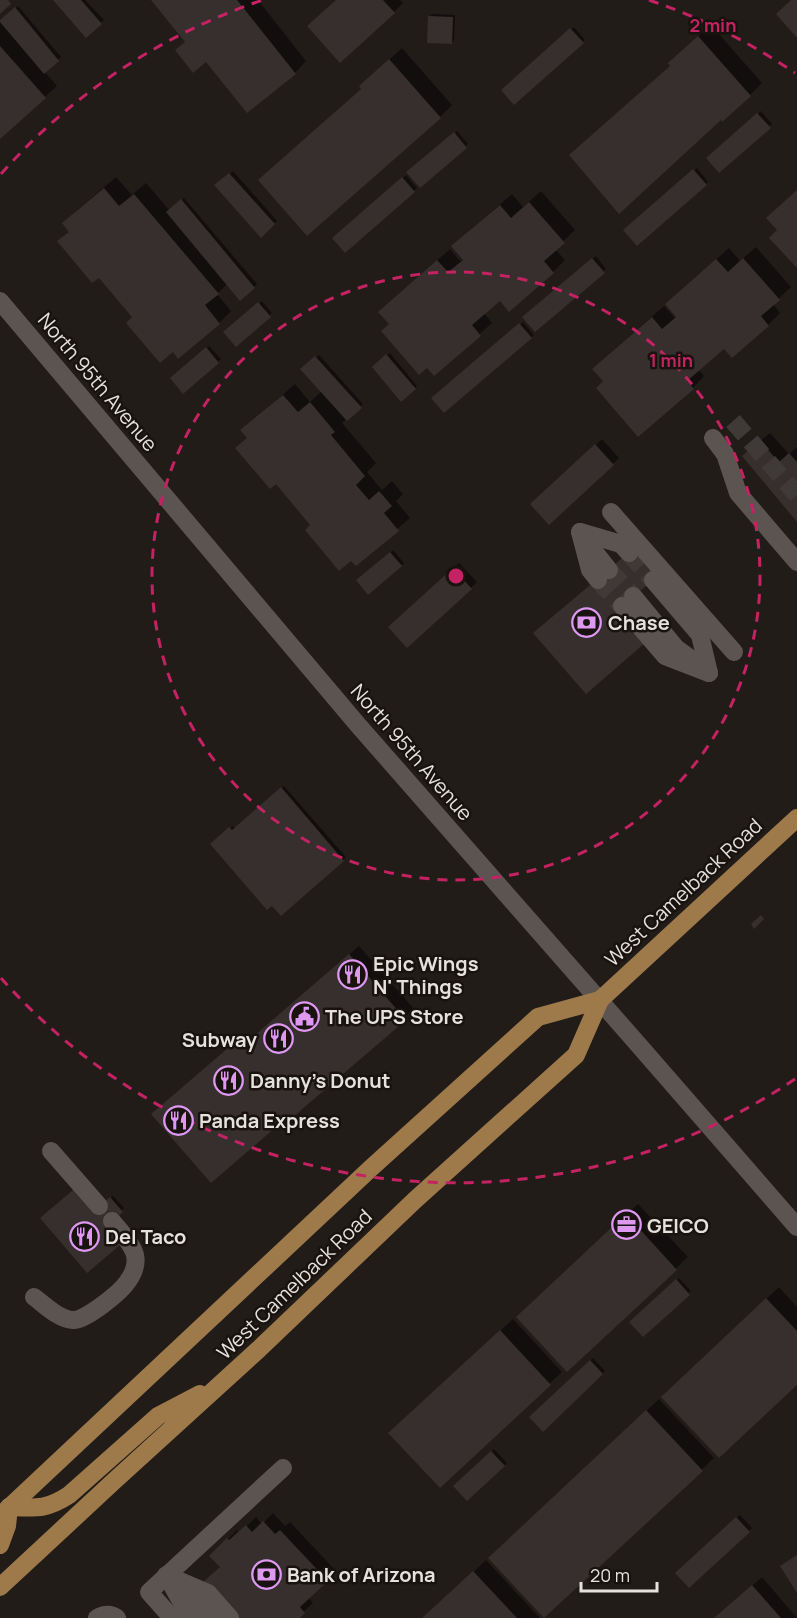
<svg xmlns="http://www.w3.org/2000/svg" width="797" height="1618" font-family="Manrope,sans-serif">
<rect width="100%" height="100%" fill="#221c19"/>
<g fill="#0007">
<path d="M55,0h30l19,20 -17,16z"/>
<path d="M153,0h105l48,61 -11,12 -88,-13 -30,-10 9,-9z"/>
<path d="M337,0h63l3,3 -9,9z"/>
<path d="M18,6l43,51 -17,14 13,15 -57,51v-117z"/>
<path d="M432,14l23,1 -1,25 -2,2 -23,-25z"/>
<path d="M711,25l51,58 -12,12 -28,25 -151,35 101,-90 10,-14z"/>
<path d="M574,27l11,13 -70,63 -12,-13z"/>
<path d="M402,48l50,57 -12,12 -180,63 102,-92 10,-13z"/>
<path d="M761,111l11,13 -53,47 -11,-13z"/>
<path d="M457,131l11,13 -48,42 -12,-14z"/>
<path d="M697,168l11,14 -71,62 -12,-14z"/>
<path d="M233,171l44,50 -16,15 -45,-50z"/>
<path d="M406,175l11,13 -72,63 -11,-13z"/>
<path d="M116,177l16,18 14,-12 23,27 15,-12 73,86 -17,15 -13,-15 -10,10 14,17 -12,12 -40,33 -45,-39 -35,-41 -40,-35 11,-10 -6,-8 12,-12z"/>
<path d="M541,191l34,39 -20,19 10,11 -12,12 -53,27 -16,14 8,10 -58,51 -43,-50 1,-24 58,-51 10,12 4,-2 1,-24 47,-41 11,13z"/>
<path d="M756,247l35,40 -18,17 7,9 -12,12 -36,31 -8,-9 -26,22 6,7 -11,12 -88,-7 1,-24 58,-51 11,12 3,-2 1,-24 50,-44 11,13z"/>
<path d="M596,256l10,13 -71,61 -11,-13z"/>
<path d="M262,301l10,12 -36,32 -11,-13z"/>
<path d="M523,322l11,13 -90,76 -11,-13z"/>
<path d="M209,346l12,13 -38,32 -11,-13z"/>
<path d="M390,353l27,33 -16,14 -27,-33z"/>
<path d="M319,355l44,49 -21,19 34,40 -9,9 15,18 10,-9 11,13 -7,7 14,17 -54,46 -44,-39 -69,-95 52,-46 15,18 12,-11 -20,-22z"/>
<path d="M770,433l19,21 8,-7v72l-44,-72z"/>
<path d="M602,439l17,19 -6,6 -75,34z"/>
<path d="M393,550l11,13 -36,30 -10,-13z"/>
<path d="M459,563l18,19 -6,6 -75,33z"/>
<path d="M284,786l62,71 -65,57 -69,-70 21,-18 2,3z"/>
<path d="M359,946l55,63 -127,112 -3,-3 -122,-13 83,-71 5,6z"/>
<path d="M72,1191l19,23 22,-18 11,12 -19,18 -63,-8z"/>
<path d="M638,1204l50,53 -121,113 -38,-65z"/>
<path d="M679,1278l12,13 -48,44 -12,-13z"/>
<path d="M779,1287l18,20v76l-122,2z"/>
<path d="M513,1319l49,53 -122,114 -38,-65z"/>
<path d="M593,1358l12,13 -62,58 -12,-12z"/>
<path d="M659,1399l55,59 -169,159 -43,-71z"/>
<path d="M494,1449l13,14 -40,36 -12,-13z"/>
<path d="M273,1513l12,13 5,-4 46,49 -28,26 5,6 -16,15h-58l-18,-52 -1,-19 17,-17 2,3 17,-16 6,7z"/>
<path d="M740,1515l12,13 -63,58 -12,-13z"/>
<path d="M486,1560l54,58h-116z"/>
<path d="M762,1577l35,41h-81l6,-6z"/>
</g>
<g fill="#362f2d">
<path d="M0,0h8l3,4 -11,10z"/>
<path d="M53,0h28l21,24 -16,14z"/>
<path d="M151,0h86l59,74 -49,39 -41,-51 -13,11 -18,-23 10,-8z"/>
<path d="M336,0h47l12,13 -55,50 -33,-37z"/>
<path d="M791,0h6v38l-21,-24z"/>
<path d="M15,7l44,54 -15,13 -44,-52v-2z"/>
<path d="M428,16l25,1 -1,27 -25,-1z"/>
<path d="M570,28l14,15 -70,62 -13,-15z"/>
<path d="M698,36l53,60 -29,26 -1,-2 -102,94 -50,-59 101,-89 -2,-3z"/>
<path d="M0,46l46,52 -46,41z"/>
<path d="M389,59l52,59 -134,118 -49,-56 103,-91 -2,-3z"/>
<path d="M757,113l14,15 -52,45 -13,-15z"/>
<path d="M454,132l13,16 -47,40 -14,-16z"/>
<path d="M693,169l14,16 -70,61 -14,-16z"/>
<path d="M229,173l46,51 -14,14 -47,-53z"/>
<path d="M402,177l13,15 -70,61 -13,-15z"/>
<path d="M104,188l15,18 15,-12 85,100 -14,11 15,19 -42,35 -5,-7 -13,11 -34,-40 6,-6 -33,-39 -7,5 -35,-42 12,-9 -7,-9z"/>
<path d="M797,190v78l-28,-30 8,-8 -11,-12z"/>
<path d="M181,199l74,89 -15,13 -74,-89z"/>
<path d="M529,202l36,41 -21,18 10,12 -45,39 -9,-11 -28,24 9,11 -47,40 -7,-8 -8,7 -38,-44 8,-7 -11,-12 59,-52 11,12 15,-12 -12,-14 49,-41 11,13z"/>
<path d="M592,258l13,15 -70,59 -13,-15z"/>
<path d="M743,258l37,42 -19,16 8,10 -37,32 -8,-9 -37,32 7,8 -56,48 -42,-49 7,-7 -11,-12 60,-52 10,12 14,-12 -11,-13 51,-45 12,13z"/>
<path d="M258,302l13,15 -35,30 -13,-15z"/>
<path d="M519,323l13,15 -88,75 -13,-15z"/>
<path d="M206,347l13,16 -36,31 -13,-16z"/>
<path d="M386,354l30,35 -15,13 -29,-35z"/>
<path d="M315,356l47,52 -15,13 -47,-52z"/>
<path d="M283,395l15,17 12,-10 25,30 -4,3 34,41 -9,9 13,15 10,-9 13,15 -8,7 15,18 -43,35 -5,-5 -12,10 -34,-41 5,-5 -34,-41 -6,5 -35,-41 12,-10 -7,-8z"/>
<path d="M760,441l19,21 10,-9 8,9v60l-55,-66z"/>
<path d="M595,444l19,21 -65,60 -19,-21z"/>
<path d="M633,549l24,28 -40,33 28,33 -59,51 -53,-61z"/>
<path d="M390,552l12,14 -34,29 -12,-15z"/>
<path d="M453,568l19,21 -65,59 -19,-21z"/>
<path d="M281,787l63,74 -63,55 -9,-10 -5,4 -57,-66 19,-17 3,3z"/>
<path d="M761,915l3,4 -10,10 -3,-5z"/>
<path d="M349,954l57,66 -120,103 -2,-3 -73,63 -60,-69 84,-72 5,6z"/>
<path d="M73,1190l19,22 18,-15 13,15 -18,15 15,18 -33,28 -47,-55z"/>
<path d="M626,1214l51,56 -110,102 -51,-55z"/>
<path d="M676,1279l14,16 -47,42 -14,-15z"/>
<path d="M766,1298l31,33v54l-78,73 -58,-61z"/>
<path d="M500,1330l51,55 -111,103 -52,-55z"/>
<path d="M590,1360l13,14 -60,58 -14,-15z"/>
<path d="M646,1410l57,61 -159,147 -56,-60z"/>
<path d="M491,1451l14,15 -38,35 -14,-15z"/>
<path d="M736,1517l14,15 -61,56 -14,-15z"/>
<path d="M263,1521l12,13 5,-4 48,51 -28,26 5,6 -5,5h-63l-34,-36 17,-15 -11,-11 18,-18 2,2 17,-15 6,7z"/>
<path d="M797,1555v38l-17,-27z"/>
<path d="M473,1571l44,47h-95z"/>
<path d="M752,1585l29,33h-67z"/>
</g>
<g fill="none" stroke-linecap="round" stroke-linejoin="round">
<g stroke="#3f3a37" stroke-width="18" stroke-dasharray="18 9" stroke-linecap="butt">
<path d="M733,421l64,74"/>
<path d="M629,553l24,27"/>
<path d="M609,570l24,26"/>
<path d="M598,580l24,26"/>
</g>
<g stroke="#5b5450" stroke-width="18">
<path d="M0,301l358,424 285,325 154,177"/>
<path d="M713,438l12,16 13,39 59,69"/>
<path d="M611,512l123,140"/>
<path d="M580,532l41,12 8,9"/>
<path d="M580,532l10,38 8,10"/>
<path d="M586,541l23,29"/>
<path d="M653,580l47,55 9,38"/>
<path d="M633,596l43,52 18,13"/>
<path d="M622,606l43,50 44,17"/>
<path d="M51,1151l48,55"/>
<path d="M34,1297c11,8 24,22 39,23 12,1 48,-28 55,-39 5,-7 9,-17 7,-26 -3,-12 -15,-24 -23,-34"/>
<path d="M166,1575l42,18 22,25"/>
<path d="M173,1587l14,25 6,6"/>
<path d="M181,1588l17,14 15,16"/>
<path d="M97,1618c7,-4 13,-5 20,0"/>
<path d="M172,1618l-23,-26 134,-124"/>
</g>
<g stroke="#9e7a4b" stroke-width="18">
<path d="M9,1507c27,1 37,3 60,-12l89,-79 42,-22"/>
<path d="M0,1516l371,-348 167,-151 62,-17"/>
<path d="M0,1545l7,-19 2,-19"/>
<path d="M0,1587l113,-105 146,-133 156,-149 161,-145 24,-55 197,-182"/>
</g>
</g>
<g fill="none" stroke="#c42262" stroke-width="3" stroke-dasharray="10 8">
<circle cx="456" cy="576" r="304"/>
<path d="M795 1079A607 607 0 0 1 1 978M1 174A607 607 0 0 1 263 0M649 0A607 607 0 0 1 795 73"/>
</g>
<defs>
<symbol id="bank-ring" viewBox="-11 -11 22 22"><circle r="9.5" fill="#191310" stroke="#de98f2" stroke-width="1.5"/><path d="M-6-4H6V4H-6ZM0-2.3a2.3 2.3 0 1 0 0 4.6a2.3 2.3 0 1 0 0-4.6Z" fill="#de98f2"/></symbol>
<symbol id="restaurant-ring" viewBox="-11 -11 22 22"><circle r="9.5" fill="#191310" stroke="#de98f2" stroke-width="1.5"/><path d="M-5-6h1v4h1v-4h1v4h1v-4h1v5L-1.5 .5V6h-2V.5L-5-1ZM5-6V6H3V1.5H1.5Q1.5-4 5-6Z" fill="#de98f2"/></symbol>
<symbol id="civic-ring" viewBox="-11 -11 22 22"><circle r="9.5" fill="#191310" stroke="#de98f2" stroke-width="1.5"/><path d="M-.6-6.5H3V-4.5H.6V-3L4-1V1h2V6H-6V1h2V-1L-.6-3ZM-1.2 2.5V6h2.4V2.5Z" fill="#de98f2"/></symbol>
<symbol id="office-ring" viewBox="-11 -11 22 22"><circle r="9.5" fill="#191310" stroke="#de98f2" stroke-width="1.5"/><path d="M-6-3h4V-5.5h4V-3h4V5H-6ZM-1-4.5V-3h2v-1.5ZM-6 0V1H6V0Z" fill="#de98f2"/></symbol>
</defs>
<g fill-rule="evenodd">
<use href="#bank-ring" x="570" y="606" width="33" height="33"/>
<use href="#restaurant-ring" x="336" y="958" width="33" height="33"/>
<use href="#civic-ring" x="288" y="1000" width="33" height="33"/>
<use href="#restaurant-ring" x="262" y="1022" width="33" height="33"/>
<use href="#restaurant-ring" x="212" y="1064" width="33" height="33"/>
<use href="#restaurant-ring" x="162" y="1104" width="33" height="33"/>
<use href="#office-ring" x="610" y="1208" width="33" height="33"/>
<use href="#restaurant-ring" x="68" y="1220" width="33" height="33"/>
<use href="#bank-ring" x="250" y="1558" width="33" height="33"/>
</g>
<g text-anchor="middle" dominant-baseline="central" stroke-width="5" stroke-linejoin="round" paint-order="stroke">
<g font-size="20" fill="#e5e1de" stroke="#191310">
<text transform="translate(98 382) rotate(50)">North 95th Avenue</text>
<text transform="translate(412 752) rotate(49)">North 95th Avenue</text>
<text transform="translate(683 892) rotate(-43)">West Camelback Road</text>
<text transform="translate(294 1284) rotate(-44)">West Camelback Road</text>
</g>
<g font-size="20" font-weight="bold" fill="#e5e1de" stroke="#191310" text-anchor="start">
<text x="608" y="622">Chase</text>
<text x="373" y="963">Epic Wings<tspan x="373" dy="23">N' Things</tspan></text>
<text x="325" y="1016">The UPS Store</text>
<text x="257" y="1039" text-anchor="end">Subway</text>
<text x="250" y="1080">Danny's Donut</text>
<text x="199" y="1120">Panda Express</text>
<text x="647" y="1225">GEICO</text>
<text x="105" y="1236">Del Taco</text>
<text x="287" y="1574">Bank of Arizona</text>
</g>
</g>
<circle cx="456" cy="576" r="9" fill="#c42262" stroke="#191310" stroke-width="3"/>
<g font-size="18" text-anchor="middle" font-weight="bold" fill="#c42262" stroke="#191310" stroke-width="5" stroke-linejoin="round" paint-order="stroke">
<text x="713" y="32">2 min</text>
<text x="671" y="367">1 min</text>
</g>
<path d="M581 1582v9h76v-9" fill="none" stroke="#e5e1de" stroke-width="3"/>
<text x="590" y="1582" font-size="18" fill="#e5e1de" stroke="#191310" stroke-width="4.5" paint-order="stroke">20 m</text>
</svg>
